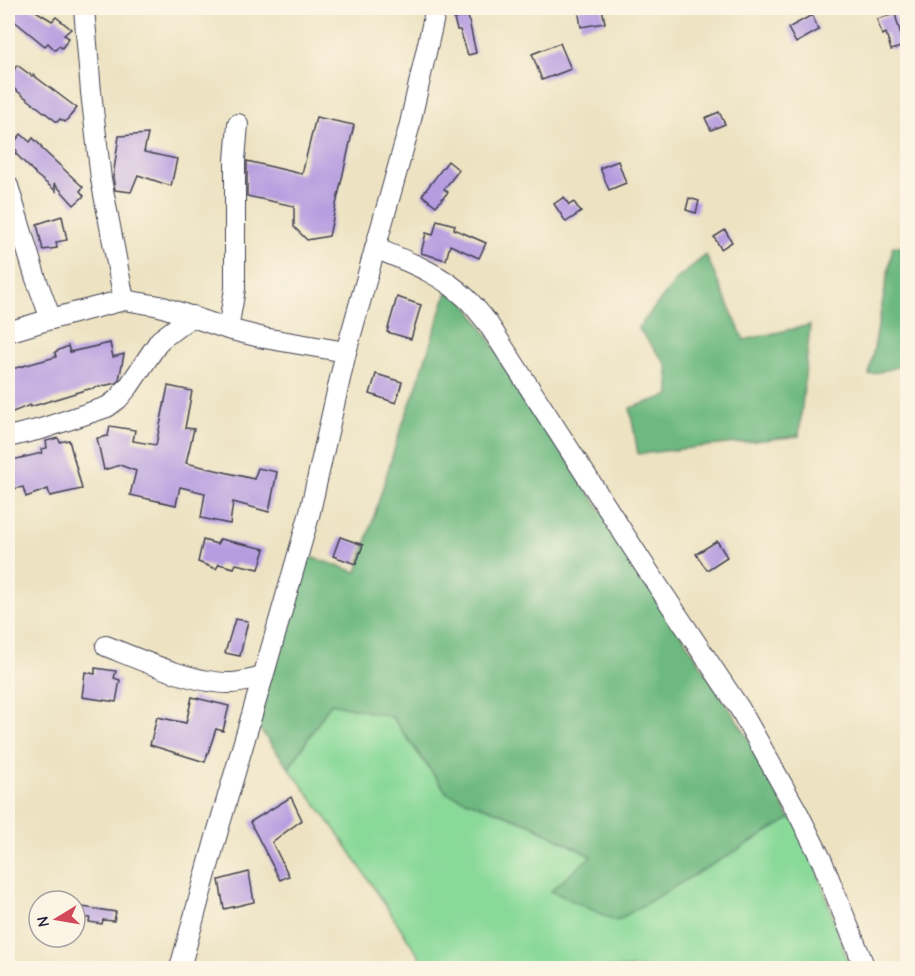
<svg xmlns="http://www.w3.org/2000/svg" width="915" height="976" font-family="'Comic Neue',sans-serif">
<rect width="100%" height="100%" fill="#fcf5e5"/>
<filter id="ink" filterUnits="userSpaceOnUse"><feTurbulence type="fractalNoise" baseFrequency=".0167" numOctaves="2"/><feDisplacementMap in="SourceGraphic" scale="12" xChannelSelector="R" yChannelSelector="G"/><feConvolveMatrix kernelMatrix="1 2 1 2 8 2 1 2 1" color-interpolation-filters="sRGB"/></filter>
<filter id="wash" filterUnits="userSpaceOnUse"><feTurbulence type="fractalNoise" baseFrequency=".008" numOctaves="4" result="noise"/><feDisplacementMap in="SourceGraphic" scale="24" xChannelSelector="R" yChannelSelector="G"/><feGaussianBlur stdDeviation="1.35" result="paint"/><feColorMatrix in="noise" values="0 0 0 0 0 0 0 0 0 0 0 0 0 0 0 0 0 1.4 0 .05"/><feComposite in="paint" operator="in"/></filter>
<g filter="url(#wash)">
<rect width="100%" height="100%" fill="#ede3c3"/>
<path fill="#89d999" stroke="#567e6a" stroke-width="1.5" d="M331,703l61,14 55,76 83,31 61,32 25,65 182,-108 52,155h-423l-86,-130 -52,-70z"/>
<g fill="#6eb981" stroke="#486e5e" stroke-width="1.5">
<path d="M893,246l14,2v116l-38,11z"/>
<path d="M706,255l38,85 66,-15 -11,111 -161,18 -8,-46 40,-13 -3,-30 -29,-37 40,-50z"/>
<path d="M447,292l18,9 286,441 39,77 -174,102 -65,-30 40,-35 -61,-32 -83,-31 -55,-76 -61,-14 -42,65 -33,-44 48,-169 53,17 42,-138 17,-46z"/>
</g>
<g id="blocks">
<g fill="#b59ce0">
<path d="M8,8h23l21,13 4,-4 15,12 -7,6 5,3 -7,10 -3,-2 -4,4 -7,-7 -3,3 -37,-30z"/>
<path d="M578,8h24l3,15 -24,4z"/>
<path d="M895,14l9,32 -13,4 -5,-17 -4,2 -5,-16z"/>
<path d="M812,15l7,15 -23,13 -8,-15z"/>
<path d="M468,16l8,37 -8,2 -8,-25h-3l-3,-11z"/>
<path d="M560,43l11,26 -29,11 -10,-26z"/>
<path d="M17,65l15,11 1,-1 44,33 -12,14 -5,-3 -3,3 -49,-38v-4z"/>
<path d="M719,112l6,12 -14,6 -6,-12z"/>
<path d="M316,117l38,8 -25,111 -22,4 -13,-13v-21l-47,-10v-35l55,13z"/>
<path d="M21,134l9,8 3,-4 9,9 -1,1 42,39 -3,4 4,5 -10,9 -20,-22 2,8 -21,-17v-1l-20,-20 2,-2 -5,-6z"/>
<path d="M148,134l-4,18 33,7 -6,27 -33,-11 -7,17 -16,-2 -2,-13 6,-41z"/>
<path d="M448,161l11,9 -15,19 4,3 -12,14 -14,-11z"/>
<path d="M618,161l8,22 -17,7 -9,-22z"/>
<path d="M564,197l5,8 5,-3 7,10 -15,10 -12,-18z"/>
<path d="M689,198l10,3 -3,12 -10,-3z"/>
<path d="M62,216l5,24 -11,2 1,6 -14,2 -6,-26z"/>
<path d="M437,220l18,5 -1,4 32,14 -7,15 -29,-13 -4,15 -25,-7 5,-20 7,2z"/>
<path d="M725,230l7,12 -11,7 -7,-12z"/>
<path d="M397,297l24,8 -10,34 -24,-7z"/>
<path d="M110,343l3,14 11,-3 -5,26 -3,3 -31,7 -55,17v-2l-22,9v-44l48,-13 -1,-5 13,-6 2,6z"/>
<path d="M376,374l26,8 -6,21 -26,-9z"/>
<path d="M168,386l24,5 -7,37 9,1 -8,34 68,16 4,-11 19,4 -8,40 -36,-10 -3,22 -29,-6 4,-25 -25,-6 -4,18 -46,-10 6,-24 -16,-6 -16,5 -7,-32 11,-2 2,-10 25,4 -2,11 23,4z"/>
<path d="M58,438l2,4 9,-2 13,49 -32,7 -2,-7 -22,8 -3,-10 -15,3v-29l34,-8 -1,-4 6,-1 -1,-7z"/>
<path d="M340,537l23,8 -7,19 -23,-8z"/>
<path d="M220,539l45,10 -6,20 -23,-5 -2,4 -15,-4 -3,5 -18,-7 5,-22 14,4z"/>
<path d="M717,541l10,16 -20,13 -11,-16z"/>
<path d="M235,619l13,2 -8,35 -15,-3z"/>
<path d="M95,668l21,3 -2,7 6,2 -4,22 -34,-5 3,-25 10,2z"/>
<path d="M192,697l37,9 -6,25 -7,-2 -11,33 -55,-17 7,-28 29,6z"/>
<path d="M291,797l11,23 -30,22 17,34 -9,4 -30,-58z"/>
<path d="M249,872l5,30 -30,7 -5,-29z"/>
<path d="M75,906l41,6 -2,9 -11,-1 -1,4 -13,-2 1,-4 -15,-1z"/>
</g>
</g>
</g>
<g filter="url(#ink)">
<use href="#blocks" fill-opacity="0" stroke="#403f4f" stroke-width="1.5"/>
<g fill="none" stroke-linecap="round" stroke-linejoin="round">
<defs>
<g id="minor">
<path d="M84,8l7,84 10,87 23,121"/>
<path d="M8,186l27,90 16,43"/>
<path d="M375,248c31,13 65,25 90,49 8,7 15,17 22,25l157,243 96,144 58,104 24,48 43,107"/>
<path d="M228,329l7,-40v-129l3,-36"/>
<path d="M8,332l43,-13 73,-19 36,6 68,23 36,9 82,14"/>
<path d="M8,437l33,-8 66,-22 11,-8 11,-13 31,-46 32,-24"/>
<path d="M106,646c35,14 88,38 125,37 11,0 22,-4 32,-6"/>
<path d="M180,968l38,-138 45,-153 46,-161 37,-164 63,-224 27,-120"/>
</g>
</defs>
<use href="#minor" stroke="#403f4f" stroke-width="22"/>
<use href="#minor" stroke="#fff" stroke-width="20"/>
</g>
</g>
<rect width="915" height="976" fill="none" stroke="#fcf5e5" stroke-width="30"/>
<g transform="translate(57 919) rotate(259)"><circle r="28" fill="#fcf5e5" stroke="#a5a1a1" stroke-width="1.5"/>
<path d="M0-4.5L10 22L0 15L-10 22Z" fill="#d1495b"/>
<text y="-9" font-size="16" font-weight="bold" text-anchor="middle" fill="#22223b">N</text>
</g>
</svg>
